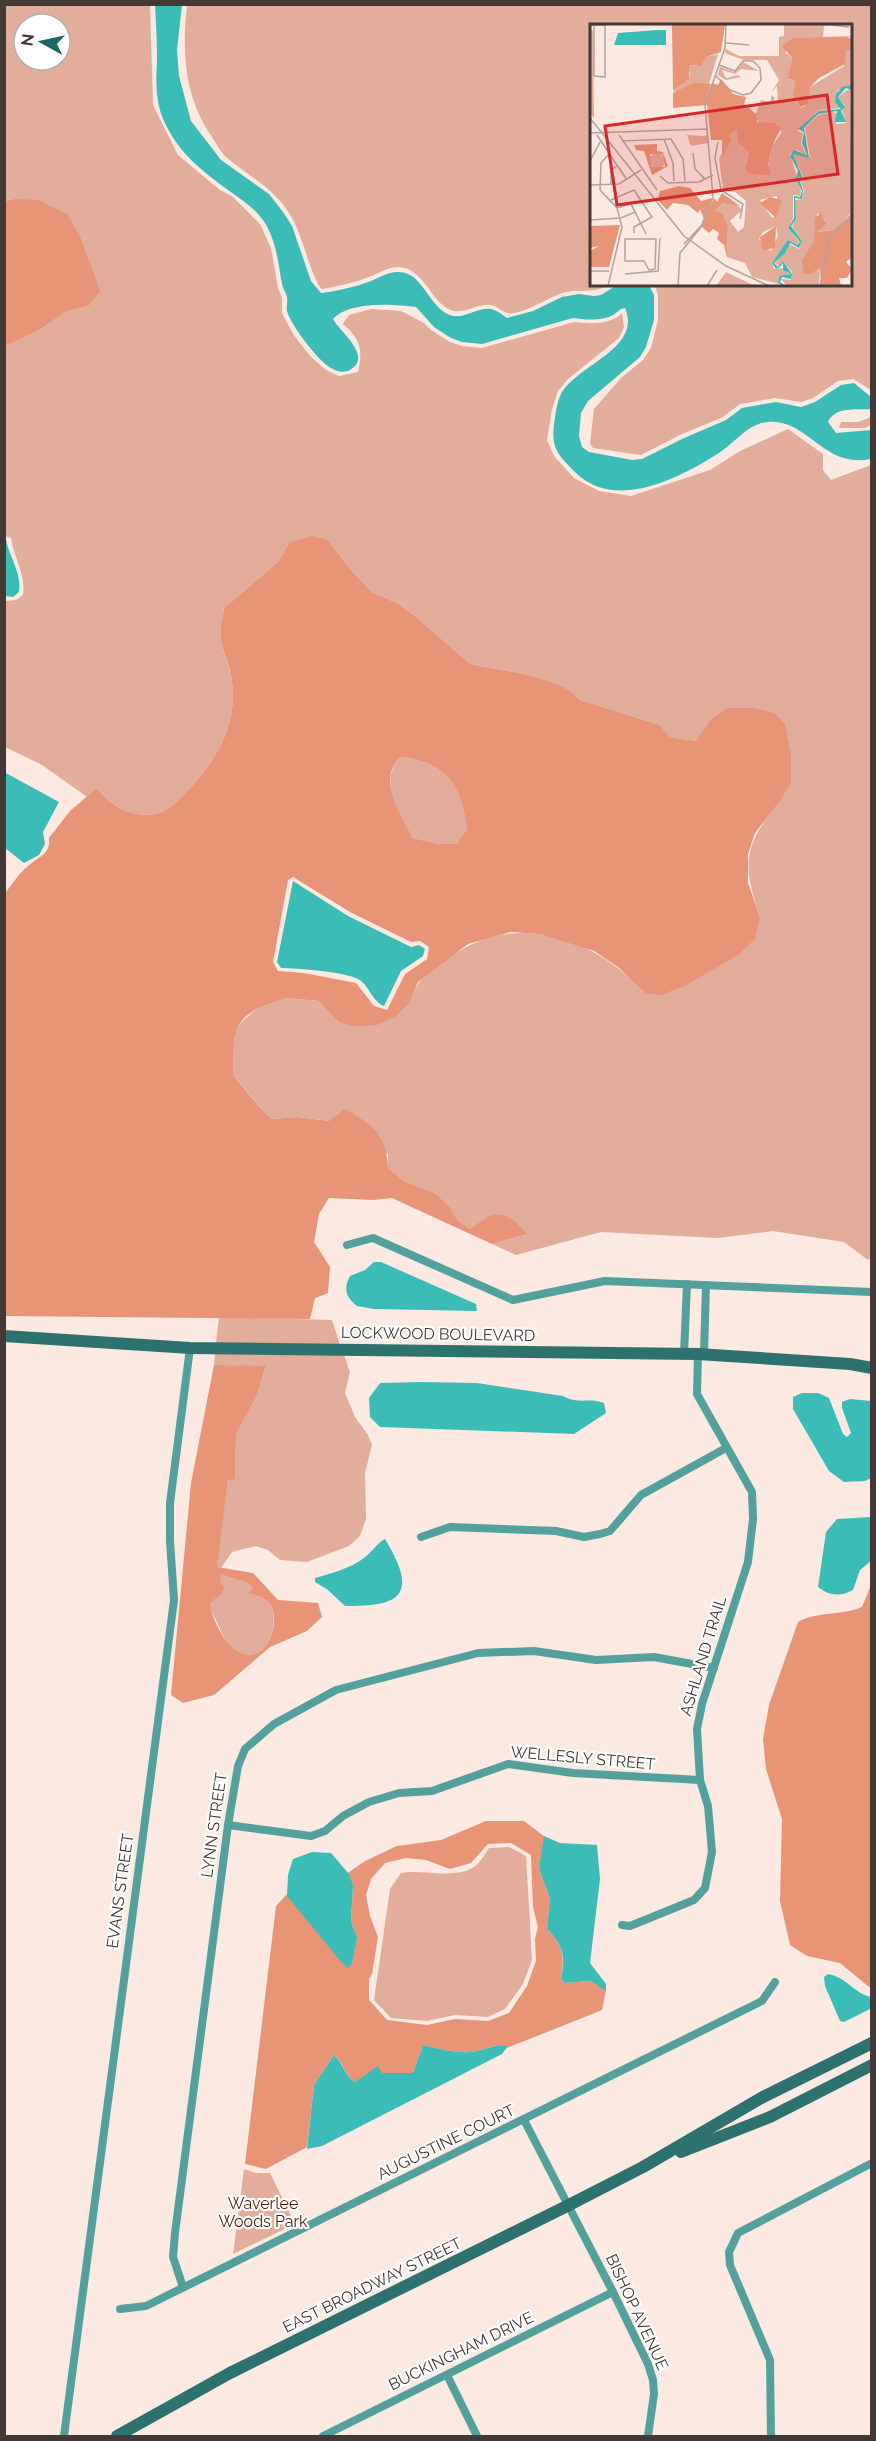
<svg xmlns="http://www.w3.org/2000/svg" width="876" height="2441" font-family="Raleway,sans-serif">
<rect width="100%" height="100%" fill="#fbe9e2"/>
<g fill="#e2ad9b" fill-rule="evenodd">
<path d="M5,5h145l3,100 25,50 42,35 12,6 28,28 11,24 7,40 4,10v15l11,21 17,22 16,14 13,6 19,-4c5,-21 3,-33 -15,-48l6,-9 22,-6 30,2 23,12 7,7 19,12 12,4 20,2 92,-26c15,2 37,3 48,-9l2,14 -5,11 -51,41 -10,12 -6,18 -5,31 7,16 20,22 25,13 32,5 79,-26 30,-19 48,-22 35,25v16l8,10 40,-15v793l-3,2 -24,-18 -71,-11 -55,7 -117,-6 -85,23 -24,-11 35,-10 -56,-5 -13,-8 -8,-14 -15,-14 -31,-12 -16,-13v-14l-59,-33 -31,-4 -26,2c-15,-12 -25,-30 -39,-44l1,-35 4,-14 18,-17 30,-11 33,3 20,19 13,6 57,-23c11,-27 17,-29 41,-46 66,-47 144,-20 195,36l42,-8 25,-15 48,-53c-18,-54 -17,-71 20,-116l-70,-81 -13,21 -29,-4 -8,-12 -80,-25 -11,-10 -45,-16 -54,-10 -55,-48 -18,-13 -24,-10 -24,-25 -21,-28 -39,3 -11,19 -54,46c-1,9 -5,22 -3,31 1,12 7,24 10,36 8,44 -11,80 -40,112 -8,10 -22,25 -35,27 -24,4 -45,-7 -59,-26l-10,9 -45,-32 -37,-18v-146l11,-1 7,-5c3,-21 -9,-37 -12,-57l-6,-2v-190l33,-15 29,-20 21,-5 2,-43 -9,-25 -67,-39 -9,2zM24,24h36v36h-36z"/>
<path d="M187,5h684v385l-18,-11 -15,2 -25,17 -12,4 -26,-4 -35,6 -17,13 -43,18 -39,20 -48,-7 -3,-5 4,-34 27,-31 22,-18 8,-12 7,-28v-25l-3,-10h195v-259h-259v259h17c-15,10 -32,2 -48,9 -15,5 -37,21 -52,19 -6,-1 -11,-7 -17,-8 -13,-2 -28,10 -40,5 -21,-8 -26,-41 -52,-43 -10,-1 -21,7 -30,10 -12,5 -24,7 -36,10l-11,2 -3,-3c-13,-24 -16,-53 -32,-76 -16,-24 -41,-35 -62,-54 -5,-5 -9,-13 -13,-19 -28,-41 -30,-84 -25,-132z"/>
<path d="M871,417v8l-6,3h-26l2,-6h17z"/>
<path d="M402,757c45,6 61,30 66,72l-11,15h-18l-26,-6c-13,-22 -37,-61 -11,-81z"/>
<path d="M219,1317l113,3 8,25 -124,-2z"/>
<path d="M215,1353l129,2 6,17 -5,21 10,24 13,18 4,10 -7,28 1,46 -6,17 -11,10 -42,16 -27,-2 -12,-10 -12,-4 -24,6 -11,16 -5,-1 12,-87 7,-2 1,-43 21,-40 9,-28 -52,-2z"/>
<path d="M222,1575l24,7 7,6 -4,5c6,3 16,4 20,10 11,15 2,45 -15,52 -21,9 -33,-24 -39,-37 -2,-4 -5,-8 -5,-13 1,-9 9,-21 12,-30z"/>
<path d="M509,1847l17,9 6,104 -9,24 -18,25 -17,8 -33,-2 -28,6 -36,-3 -17,-18 16,-111 11,-16c24,-4 51,7 73,-6 6,-4 11,-13 15,-19z"/>
<path d="M244,2169l12,4h14l25,51 -62,30z"/>
</g>
<g fill="#e79477" fill-rule="evenodd">
<path d="M14,199l24,1 29,14 14,24 19,53 -12,15 -21,5 -29,20 -33,15v-145z"/>
<path d="M312,536l16,4 21,28 24,25 24,10 18,13 55,48 54,10 27,8 18,8 11,10 80,25 9,12 27,4 14,-21 18,-12h26l20,5 11,11 6,32v26l-11,19 -25,32 -7,21v29l12,34 -5,22 -17,16 -51,30 -26,10 -16,-2 -27,-26 -24,-16 -53,-17 -30,-2 -43,12 -50,38 -9,21 -13,13 -19,9 -25,1 -13,-4 -20,-21 -33,-3 -30,11 -11,8 -7,9 -4,14 -1,35c13,14 24,32 39,44l26,-2 31,4 16,-12c27,15 42,26 43,59l16,13 31,12 15,14 8,14 13,8c25,-21 35,-19 56,5l-35,10 -100,-46 -19,2 -44,-2 -10,16 -5,28 16,25 -2,26 -13,5 -5,21 -305,-3v-423c7,-8 13,-19 22,-26 10,-10 24,-12 22,-29l21,-27 27,-23c14,19 35,30 59,26 13,-2 26,-17 35,-27 29,-32 48,-67 40,-112 -2,-12 -9,-24 -10,-36 -2,-9 2,-22 3,-31l54,-46 11,-19zM402,757c45,6 61,30 65,72l-10,15h-18l-26,-6c-12,-22 -38,-62 -11,-81zM293,877l57,35 61,30 9,-1 9,6 -2,12 -22,15 -18,36 -13,-4 -18,-23 -52,-10 -26,-2 -5,-9 15,-82z"/>
<path d="M214,1365l52,1 -9,29 -21,40 -1,44 -7,1 -11,87 36,6 25,27 40,3 4,14 -15,14 -37,16 -56,48 -31,8 -12,-8 20,-212zM222,1575l24,7 7,6 -5,5c6,2 16,4 21,10 17,20 -11,82 -45,35 -6,-10 -13,-23 -14,-35l12,-10 2,-6 -4,-6z"/>
<path d="M871,1585l1,402h-3l-29,-24 -33,-7 -17,-11 -10,-44 2,-82 -16,-50 -3,-30 6,-34 29,-83c20,-11 43,-6 64,-15z"/>
<path d="M486,1821h38l21,16 -6,32 11,29 -3,31c16,17 18,27 14,50l4,4 26,-2 15,9 -4,20 -95,38 1,-1c-12,-5 -25,4 -37,5 -17,1 -32,-3 -48,-7l-10,28h-31l-27,9c-10,-6 -11,-19 -21,-27l-20,30 -7,62 -41,22 -21,-5 31,-258 11,-12 70,43 -6,-15 2,-37 -5,-12 17,-12 32,-15 44,-6zM511,1843l20,12 2,52 5,20 -3,12 1,22 -9,25 -18,27 -21,8 -33,-2 -28,6 -40,-5 -18,-20v-21l3,-5 6,-37 -8,-21 -4,-21 5,-16 14,-16 21,-5 20,2 24,9 21,-6 17,-19z"/>
</g>
<g fill="#3cbcb6">
<path d="M155,5h27l-5,45 2,26 12,45 30,39 48,34 14,18 9,14 19,55 10,12c16,-2 34,-6 50,-12 8,-3 17,-9 26,-9 27,-2 32,40 57,44 12,2 24,-9 37,-7 5,1 12,6 16,9l26,-7 29,-14 17,-3 15,2 7,-1 16,-10h32l5,10v25l-8,27 -6,10 -52,44 -7,12 -2,23 3,11 7,5 43,8 10,-1 40,-20 44,-19 16,-12 34,-6 25,5 14,-5 26,-17 13,-2 17,14v12c-14,1 -36,-3 -43,13l8,11 35,-3v29c-48,10 -62,-40 -103,-37 -21,2 -33,21 -49,31 -38,24 -103,59 -143,20 -20,-20 -26,-26 -21,-55 1,-8 3,-19 7,-26 18,-28 80,-44 63,-84 -6,1 -7,4 -12,7 -11,6 -28,5 -40,3l-91,26 -20,-2 -11,-4 -17,-11 -18,-20c-24,-3 -66,-6 -83,12 5,11 43,39 15,52 -6,2 -12,0 -17,-3 -12,-6 -41,-44 -44,-57 -1,-5 1,-9 0,-14 -1,-4 -4,-8 -5,-13 -4,-21 -5,-41 -17,-61 -10,-16 -29,-27 -44,-38 -26,-20 -43,-34 -57,-64 -9,-20 -8,-39 -7,-62 0,-18 -1,-36 -2,-54z"/>
<path d="M5,540h1c4,18 16,34 13,52l-6,5 -8,-1z"/>
<path d="M4,772l55,30 -16,30 2,12 -6,11 -15,8 -19,-15z"/>
<path d="M293,881l55,35 63,31 8,-2 6,4 -2,7 -22,15 -17,35c-12,-5 -15,-21 -26,-27 -13,-7 -61,-11 -77,-11l-4,-6z"/>
<path d="M374,1262h7l95,42 1,7 -103,-2 -17,-3c-11,-9 -14,-17 -7,-30l15,-6z"/>
<path d="M422,1382l55,1 86,13c17,9 24,1 41,7l2,10 -32,21 -194,-7 -10,-10 -1,-19 11,-15z"/>
<path d="M802,1393h16l11,5 14,36 4,3 4,-4 -9,-25v-6l8,-3 21,2v77l-6,3 -21,1 -15,-11 -36,-62v-12z"/>
<path d="M871,1517v44l-11,9 -7,20c-13,7 -24,6 -35,-3l8,-55 11,-13z"/>
<path d="M385,1539c32,53 20,68 -40,67l-17,-16 -13,-8v-4c16,-5 35,-9 49,-20 8,-6 12,-14 21,-19z"/>
<path d="M544,1836l16,7 37,2 3,34 -10,84 16,21v7l-15,-10 -26,2 -4,-4c5,-23 2,-33 -14,-50l3,-31 -11,-29z"/>
<path d="M312,1852l19,1 18,21 4,11 -2,37 6,15 -5,26 -4,5 -6,-5 -55,-67 1,-21 5,-16z"/>
<path d="M828,1974c18,3 26,19 43,23l-1,12 -26,13 -4,-1 -15,-35 -1,-9z"/>
<path d="M423,2045c16,4 31,8 48,7 12,-1 25,-9 37,-6l-6,8 -180,92 -15,3 7,-64 20,-30c9,8 11,21 21,27l23,-16 4,7h31z"/>
</g>
<g fill="none" stroke-linecap="round" stroke-linejoin="round">
<g stroke="#54a09c" stroke-width="8">
<path d="M347,1245l26,-7 140,62 92,-19 267,11"/>
<path d="M684,1354l3,-70"/>
<path d="M704,1354l2,-69"/>
<path d="M421,1537l29,-10 106,4 28,6 16,-3 10,-3 31,-36 85,-47"/>
<path d="M228,1825l83,11 14,-5 18,-15 26,-14 30,-9 33,-2 76,-27 65,9 127,7"/>
<path d="M622,1925l8,1 64,-26 11,-12 7,-36 -4,-46 -8,-26 -3,-51 5,-25 46,-142 5,-43 -1,-27 -55,-98 1,-40"/>
<path d="M524,2120l89,172 35,72 5,16 1,14 -6,42"/>
<path d="M183,2287l-10,-30 2,-24 53,-408 10,-59 7,-17 29,-25 62,-34 142,-37 56,-2 62,9 58,-3 60,11"/>
<path d="M120,2309l26,-3 616,-305 13,-19"/>
<path d="M447,2375l30,61"/>
<path d="M64,2436l110,-836 -4,-59v-38l20,-155"/>
<path d="M323,2436l290,-144"/>
<path d="M771,2436l-1,-76 -40,-95 -1,-13 9,-19 134,-70"/>
</g>
<g stroke="#2d726f" stroke-width="12">
<path d="M4,1336l186,12 508,6 152,10 22,4"/>
<path d="M681,2152l89,-35 102,-52"/>
<path d="M117,2436l113,-63 337,-167 76,-39 120,-70 109,-54"/>
</g>
</g>
<g text-anchor="middle" dominant-baseline="central" stroke-width="4.5" stroke-linejoin="round" paint-order="stroke">
<g font-size="16" fill="#453935" stroke="#fff">
<text transform="translate(438 1334) rotate(1)">LOCKWOOD BOULEVARD</text>
<text transform="translate(703 1656) rotate(-73)">ASHLAND TRAIL</text>
<text transform="translate(583 1758) rotate(5)">WELLESLY STREET</text>
<text transform="translate(214 1825) rotate(-82)">LYNN STREET</text>
<text transform="translate(120 1891) rotate(-82)">EVANS STREET</text>
<text transform="translate(446 2142) rotate(-26)">AUGUSTINE COURT</text>
<text transform="translate(372 2285) rotate(-26)">EAST BROADWAY STREET</text>
<text transform="translate(637 2312) rotate(65)">BISHOP AVENUE</text>
<text transform="translate(461 2351) rotate(-26)">BUCKINGHAM DRIVE</text>
</g>
<g font-size="16" fill="#521e0b" stroke="#fff">
<text x="263" y="2203">Waverlee<tspan x="263" dy="18">Woods Park</tspan></text>
</g>
</g>
<g transform="translate(590 24)">
<rect width="262" height="262" fill="#fbe9e2"/>
<path d="M194,1h47l-7,1 -1,11 29,-1 -11,4 -40,-2 -16,14 7,6 -3,21 7,3 1,21 4,5 5,-3 4,-18 34,-21 2,-15 5,-2 1,36 -14,5 -3,10 6,8 -22,2 -22,21 6,2 -2,10 5,12 -9,-5 -7,4 11,37 -1,5 -7,-1v23l-5,10 11,14 -2,3 -9,-5 -5,12 -11,10 2,7 7,-1 9,6 -12,3 1,7 -27,-7 -7,-14 -18,-6 1,-31 -4,-10 -9,-5 8,-8 13,1 6,6 -12,11 8,11 6,-5 2,-26 -11,-9 -12,-2 -4,-32 11,-16 -1,-9 9,-3 1,12 10,11 -4,14 16,7 7,-7 4,-21 10,-14 -10,-9 -9,2 -9,-7 7,-18 10,2v-7l4,3 -3,6 6,-2 -1,-16 -6,7 8,-13 -12,-20h-23l-17,-6 -2,-2 1,-3 13,7h40v-19l5,-1zM187,172v18l-5,4 -12,-18zM186,202l2,10 -7,15 -12,-12 4,-7zM0,7h3l1,87 -4,-4zM128,30l-9,30 -14,-2 -22,12 2,-7 15,-11v-11l7,1 9,-9zM153,38l16,9 -18,-2 -6,5 -13,-4 4,8 12,-3 3,2 -15,3 -8,-5 2,-8 14,5zM260,64l2,123 -18,19 -18,2 9,-11 -4,-8 -4,1 -3,27 -13,19 2,9 10,4 7,-7 -1,20h-32l-6,-7 10,1 1,-8 -9,-11 -4,5 -4,-3 14,-19 10,5 3,-8 -10,-15 4,-7 -1,-19 7,-1 2,-9 -6,-14 3,4 2,-4 -10,-22 17,3 -5,-29 13,-13 15,-3 4,2 -1,10 10,-1 -4,-12 3,-5 -7,-9zM117,108l1,11 -17,3 -4,-11 19,1zM59 137a8 8 0 1 1 16 0a8 8 0 1 1-16 0ZM136,248l29,14h-39z" fill="#e2ad9b" fill-rule="evenodd"/>
<path d="M82,1h53l-4,27 -15,5 -5,9 -11,-1 -1,14 -16,11zM255,13l8,2 -1,10 -6,2 -1,13 -26,14 -9,9 -2,17 -8,3 -7,-13 3,-12 -8,-4 4,-20 -10,-12 11,-8zM131,55l12,15 13,3 -2,7 12,10 1,8 17,1 7,5 -9,18 -4,19 3,10 -22,-1 -4,-6 4,-15 -11,-11 -1,-12 -8,4 2,6 -9,18v-18h-11l-4,-35 -34,3v-14l4,-3 18,-9 16,2 -5,14 6,-15 6,2zM67,120v7l6,1 5,14 -16,9 -8,-24 -8,-1 -2,-5zM60,130h13l2,13h-14zM89,162l11,2 11,13 12,-3 -9,21 -4,-10 -2,4 -10,-8 -15,-2 -6,7 -9,-10 2,-9zM132,169l18,13 -17,-3 -8,8 8,3 5,12 -1,31 -3,-12 -7,-6 2,-6 -6,-4 -4,4 -8,-7 13,-28 3,4zM180,173l12,3 -6,18 -16,-15zM262,187l-21,26 21,-24v44l-6,5 6,7 -5,9h-8l2,8h-20l-1,-19 -8,7h-8l-3,-14 13,-19 1,-23 6,-6 5,12 -9,8 17,-2zM30,201l-11,42h-19v-16l9,-5 -9,2v-22zM186,202l-1,22 -12,2 -3,-13z" fill="#e79477" fill-rule="evenodd"/>
<path d="M67,6h9v15h-52l4,-12zM262,61v5l-6,-2 -8,9 7,10 -4,4 5,11h-11l2,-11 -19,3 -14,14 5,30 -16,-4 9,22 -1,3 -3,-3 5,14 -1,9 -7,-1 1,21 -5,7 11,15 -3,7 -9,-5 -5,10 -11,10 4,4 5,-6 9,13 -1,5 -9,-2 -2,5 6,4h-4l-4,-4 1,-6 12,-2 -8,-4v-7l-3,4 -4,2 -4,-6 16,-23 9,5 3,-3 -12,-14 6,-10v-22l6,1 2,-6 -6,-12 2,-9 -8,-14 4,-6 13,5 -5,-12 2,-11 -6,-3 21,-18 22,-2 -6,-7 1,-8 6,-7z" fill="#3cbcb6"/>
<path fill="none" stroke="#b2a39d" stroke-width="1.5" d="M0,1h13l2,1v51l-11,-1v-51M241,1l18,2M136,19l23,2M125,51l15,15 13,5 8,-2 10,-13 -1,-12 -7,-7h-10l-8,10 -16,-6M0,94l94,118 42,30 43,20M0,109l117,-4M7,111l30,45M29,111l38,55M74,115l9,24 1,18M32,117l49,-2 12,20 2,22M128,118l-3,16 6,32 22,14 -3,15M103,129l2,16 10,10M0,137l10,-19M70,152l8,7 31,-1 14,-7M0,161l29,-1 22,-14M21,161v-15l6,-4M19,177l25,-11 18,27 -18,10v6M27,184l14,-4 15,30M0,196l31,-2 14,-6M35,215h31l-1,30 -6,1 -5,-9h-19zM94,220l17,-18M0,247h19M35,250l33,-3 2,-33M18,262l14,-59 -5,-19 -17,-18 1,-27 8,-9M88,262l2,-33 21,-26 12,-30 -8,-92 20,-57 1,-23M117,262l10,-16M230,262l10,-49 23,-24"/>
<path fill="#d62828" fill-opacity="0.15" stroke="#d62828" stroke-width="3" d="M237,71l11,79 -221,31 -12,-79z"/>
<rect width="262" height="262" fill="none" stroke="#453935" stroke-width="3"/>
</g>
<rect width="876" height="2441" fill="none" stroke="#453935" stroke-width="12"/>
<g transform="translate(42 42) rotate(278)"><circle r="28" fill="#ffffff" stroke="#b5b0ae" stroke-width="1.5"/>
<path d="M0-4.5L10 22L0 15L-10 22Z" fill="#1c6865"/>
<text y="-9" font-size="16" font-weight="bold" text-anchor="middle" fill="#453935">N</text>
</g>
</svg>
